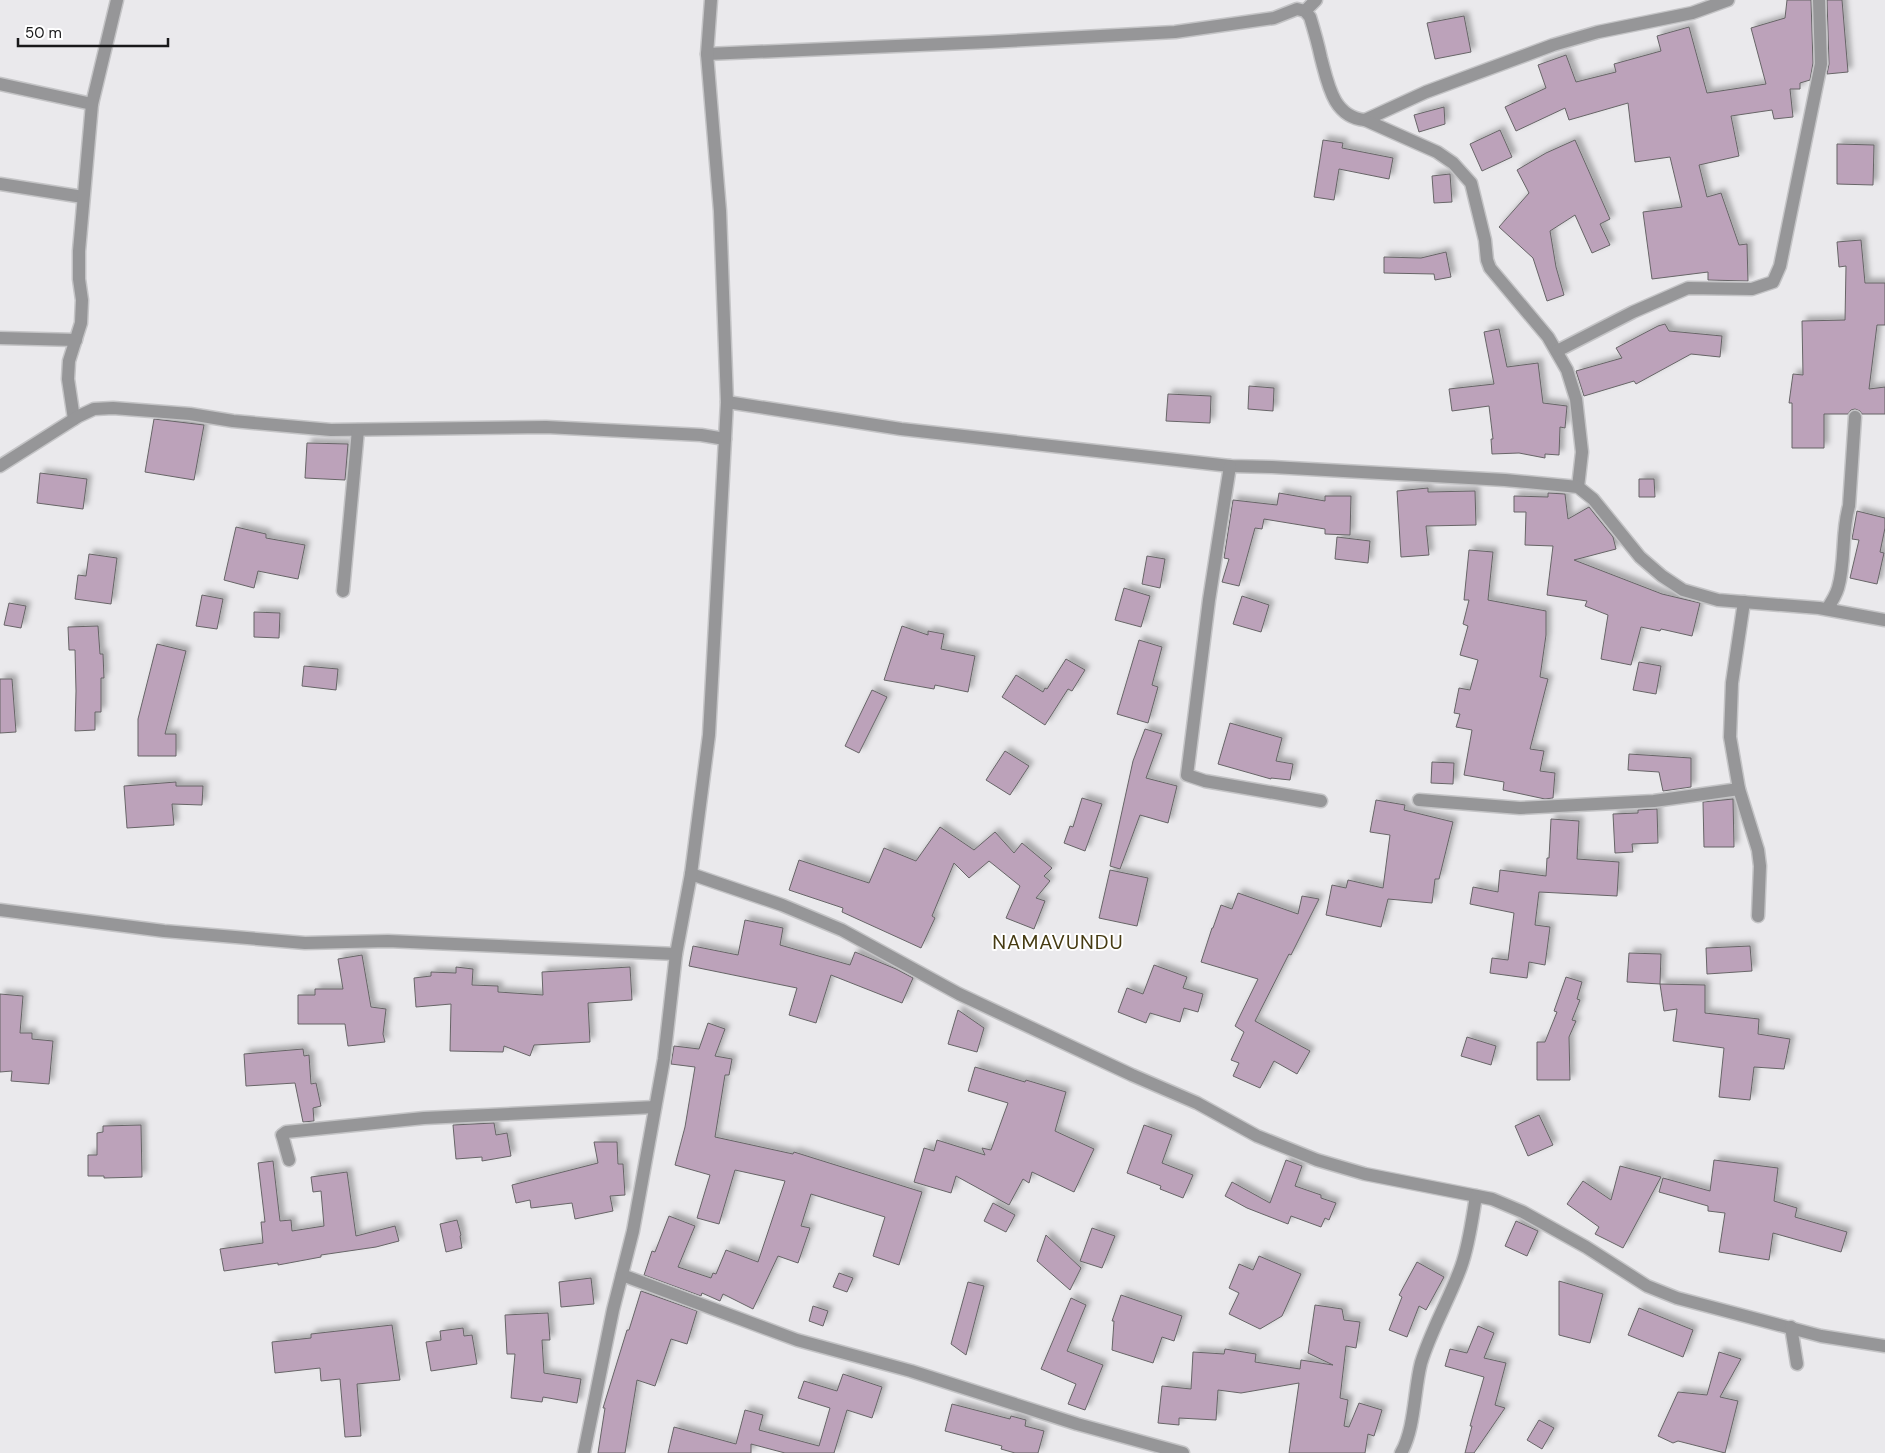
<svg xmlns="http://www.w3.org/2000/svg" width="1885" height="1453" font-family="'DM Sans',sans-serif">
<defs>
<filter id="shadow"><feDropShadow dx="4.5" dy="-4.5" stdDeviation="2.5" flood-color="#0004"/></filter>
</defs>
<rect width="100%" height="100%" fill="#eae9ec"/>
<g fill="#bca2ba" stroke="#676567" filter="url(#shadow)">
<path d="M1787,0h24l2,63 -3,17 -10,3v6h-10l3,28 -19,2 -2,-9 -41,6 8,40 -40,9 8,32 14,-4 18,52 8,-1 1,37 -40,-1v-8l-56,7 -9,-67 39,-5 -12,-50 -35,5 -7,-59 -59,17 -4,-12 -49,23 -11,-24 41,-19 -8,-23 28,-10 10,27 40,-10 -2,-8 47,-13 -4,-15 32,-9 18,66 59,-9 -15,-56 34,-10z"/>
<path d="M1827,0h15l6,72 -21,2 2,-10z"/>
<path d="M1464,16l7,36 -36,7 -8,-36z"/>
<path d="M1444,107l1,17 -26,8 -5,-17z"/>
<path d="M1500,130l12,27 -30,14 -12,-27z"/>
<path d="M1323,140l20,3 -1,5 51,10 -4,21 -50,-10 -5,31 -20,-3z"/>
<path d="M1575,140l35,79 -10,5 10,21 -18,8 -17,-38 -25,16 6,36 8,28 -17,6 -14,-43 -34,-31 30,-34 -12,-23 29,-17z"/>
<path d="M1837,144l37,1 -1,40 -36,-1z"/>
<path d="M1450,174l2,28 -18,1 -2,-27z"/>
<path d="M1861,240l4,43h20v42h-8l-8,64 16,-2v27h-23l-2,-3 -5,-2 -4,1 -3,4h-24v34h-32v-45h-3l4,-29 10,1 -1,-54 43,-1 1,-54 -7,1 -2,-25z"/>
<path d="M1446,252l5,25 -16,3 -1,-6 -50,-1v-16l37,1z"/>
<path d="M1665,324l4,7 53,5 -2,21 -29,-3 -55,30 -2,-3 -50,15 -8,-25 46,-13 -6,-10 42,-22z"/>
<path d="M1499,329l8,38 31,-4 5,40 24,3 -2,22 -5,-1 -1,28 -14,-1v4l-26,-5 -27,1 -1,-15h2l-4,-33 -37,5 -3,-22 45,-5 -10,-52z"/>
<path d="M1249,386l25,2 -1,23 -25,-2z"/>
<path d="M1168,394l43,2 -1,27 -44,-2z"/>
<path d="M154,419l50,6 -10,55 -49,-8z"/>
<path d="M307,443l41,1 -3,36 -40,-2z"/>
<path d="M40,473l47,6 -4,30 -46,-6z"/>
<path d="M1639,479h15l1,18h-16z"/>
<path d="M1428,488v4l47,-1 1,34 -50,1 3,29 -28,2 -4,-66z"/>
<path d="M1279,493l46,8v-5h26l-1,39 -25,-1v-5l-61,-10 -2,10 -7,-1 -16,58 -17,-4 7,-23 -5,-1 9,-58 44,5z"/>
<path d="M1548,493l17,1 3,25 21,-12 24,30 3,12 -42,11 88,34 38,9 -8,33 -31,-7 -1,2 -19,-4 -10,38 -30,-6 7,-44 -23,-9 2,-5 -40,-6 6,-49 -28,-1 1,-33h-12v-16l34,1z"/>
<path d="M1857,511l28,7v10l-5,24 4,1 -7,31 -27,-6 9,-38 -7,-1z"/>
<path d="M236,527l30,7v4l39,7 -7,34 -40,-8 -4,17 -30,-8z"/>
<path d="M1337,537l33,4 -2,22 -33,-4z"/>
<path d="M1469,550l24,2 -5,48 58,11v24l-6,42 8,2 -18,70 14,2 -4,20 15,2 -2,25 -8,1 -42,-9 1,-8 -40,-7 8,-45 -16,-3 4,-13 -6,-1 5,-25 11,2 8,-30 -18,-5 8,-29 -5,-2 6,-24h-5z"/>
<path d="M89,554l28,4 -6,46 -36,-5 3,-24 8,1z"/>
<path d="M1147,556l18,3 -5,29 -18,-4z"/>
<path d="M1124,588l26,8 -9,31 -26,-7z"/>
<path d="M202,595l21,4 -6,30 -21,-3z"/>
<path d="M1242,596l27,9 -8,27 -28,-8z"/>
<path d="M9,603l17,3 -5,22 -17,-3z"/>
<path d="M254,612l26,1 -1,25 -25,-1z"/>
<path d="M98,626l2,28h3l1,24h-3v34h-6v18l-20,1 1,-40 -1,-41h-6l-1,-23z"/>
<path d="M902,626l26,9v-4l16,3 -3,15 34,7 -7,36 -33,-7 -1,4 -50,-9z"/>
<path d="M1139,640l23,7 -10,38 6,2 -10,36 -31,-9z"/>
<path d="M157,644l29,7 -21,83h11v22h-38v-37z"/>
<path d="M1066,659l19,11 -13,21 -4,-2 -23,36 -43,-28 14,-22 27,17 2,-4 2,1z"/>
<path d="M1639,662l22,4 -5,28 -23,-4z"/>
<path d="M304,666l34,3 -2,21 -34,-4z"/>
<path d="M0,679h12l4,53 -16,1z"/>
<path d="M872,690l15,7 -28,56 -14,-7z"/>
<path d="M1230,723l52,15 -6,23 17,3 -3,16 -19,-2v1l-53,-15z"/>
<path d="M1145,729l17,5 -16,44 31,8 -9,37 -28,-8 -20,54 -10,-3 23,-105z"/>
<path d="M1005,751l24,15 -19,29 -24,-15z"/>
<path d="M1629,754l62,4v29l-28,4 -4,-19 -31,-2z"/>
<path d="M1432,762l22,1 -1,21 -22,-1z"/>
<path d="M176,782v4h27l-1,19 -30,-1 2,21 -47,3 -3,-42z"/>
<path d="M1082,798l20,6 -17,47 -21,-8 6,-17 3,1z"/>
<path d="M1733,799l1,48h-30l-1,-45z"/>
<path d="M1376,800l29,5 -1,5 49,12 -14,57h-4l-3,24 -44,-4 -7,28 -55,-12 6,-30 14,3 2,-8 35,8 7,-53 -20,-3z"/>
<path d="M1657,809l1,34 -26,1 1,8 -18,1 -2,-39 25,-1v-3z"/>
<path d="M1551,819l28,2 -2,38 42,3 -2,34 -78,-4 -4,33 15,2 -5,38 -16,-3 -2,16 -37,-5 2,-15 16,2 6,-47 -44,-9 3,-17 25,5 2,-22 46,6 1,-18h2z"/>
<path d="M940,827l34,23 21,-18 19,21 8,-10 30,25 -8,8 6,5 -14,17 9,3 -11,28 -28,-11 14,-32 -31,-25 -20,17 -15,-15 -22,53 3,2 -14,30 -79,-36 1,-4 -54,-18 10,-30 70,23 15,-35 32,13z"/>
<path d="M1110,870l38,8 -11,48 -38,-8z"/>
<path d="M1238,893l60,21 4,-18 17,3 -28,56 -2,-1 -34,67 55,30 -13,23 -23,-13 -14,27 -27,-12 6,-13 -8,-3 13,-28 -9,-6 23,-47 -57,-17 11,-34h1l8,-23 11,4z"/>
<path d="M745,920l38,8 -3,17 70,20 5,-13 41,17 17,9 -11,25 -71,-28 -15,48 -27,-8 8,-27 -108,-22 4,-20 45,9z"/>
<path d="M1750,946l2,25 -45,3 -1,-26z"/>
<path d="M1629,953l32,1 -1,30 -33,-2z"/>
<path d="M362,955l9,52 15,2 -3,25 2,8 -37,4 -3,-22h-47v-29h17v-6h28l-5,-30z"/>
<path d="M1154,965l33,12 -4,11 20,6 -5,18 -14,-4 -4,14 -30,-9 -4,10 -28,-11 9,-24 16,6z"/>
<path d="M456,967l17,2 -1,16 26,1v6l45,3 -1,-23 88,-5 2,33 -44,3 2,39 -56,3 -4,11 -26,-10 -1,6 -53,-1 1,-47 -35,3 -2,-29 17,-2v-4l25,1z"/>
<path d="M1566,977l16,5 -5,17 3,1 -8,20 4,1 -7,16 1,43h-33v-38h8l12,-30 -3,-1z"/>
<path d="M1660,984l45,1v28l54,6 -1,15 32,5 -6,30 -30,-2 -4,33 -31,-3 5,-49 -51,-7 4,-32 -13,2z"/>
<path d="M0,994l23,2 -3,37h12v6l21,2 -4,43 -38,-3 1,-10 -12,1z"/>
<path d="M958,1010l26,18 -7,24 -29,-8z"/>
<path d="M708,1023l17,6 -10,27 17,3 -3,16h-4l-10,62 78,17 1,-2 128,40 -23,73 -26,-9 12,-39 -74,-23 -10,32 9,2 -12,35 -20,-7 -25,53 -30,-15 -3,7 -18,-8 -1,3 -57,-21 8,-24 3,1 14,-36 26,10 -17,41 33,11 2,-5 3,1 10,-24 32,12 27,-81 -50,-11 -16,54 -22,-6 13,-43 -35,-10 10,-38 10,-60 -24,-3 3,-18 25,3z"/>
<path d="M1467,1037l29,9 -5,19 -30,-9z"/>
<path d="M303,1049l1,7 5,-1 2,29 5,-1 5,23 -8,2 1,13 -11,1 -8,-39 -49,3 -2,-32z"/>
<path d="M975,1067l50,15 1,-2 40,12 -11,39 39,18 -20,43 -42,-20 -3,11 -6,-4 -14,26 -53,-29 -5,17 -37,-11 10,-34 10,3 3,-11 48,15 -3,-7 9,2 17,-47 -40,-12z"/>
<path d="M1539,1115l14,30 -25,11 -13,-30z"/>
<path d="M494,1123l2,12 11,-2 4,23 -29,5v-4l-26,2 -3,-34z"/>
<path d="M141,1125l1,52 -38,1v-2h-16v-21h9v-22l6,-1v-6z"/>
<path d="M1144,1125l28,10 -10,28 31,12 -10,23 -23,-9 1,-3 -34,-13z"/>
<path d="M594,1142h23l1,22h5l2,31 -15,1 3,15 -38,8 -3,-16 -41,5 -1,-8 -14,3 -4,-18 86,-22z"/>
<path d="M1286,1160l16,6 -7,20 26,9v3l15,5 -7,17 -4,-2 -4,9 -30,-11 -3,8 -41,-16 -22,-12 7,-14 38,21z"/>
<path d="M1714,1160l64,8 -4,33 23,7 -2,9 52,15 -6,20 -68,-19 -4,27 -50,-8 6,-39 -17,-2v-5l-49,-14 4,-14 47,13z"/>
<path d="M273,1161l7,60 11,-1 1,11 32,-5 -3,-35 -8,1 -2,-15 36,-5 9,64 39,-10 4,15 -23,6 -55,8v2l-43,8v-2l-54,8 -4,-22 43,-6 -2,-21h4l-7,-59z"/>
<path d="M1620,1166l41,11 -38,71 -28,-14 4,-7 -32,-23 16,-23 28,19z"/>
<path d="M993,1203l22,12 -9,17 -22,-11z"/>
<path d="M457,1220l4,15 -1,1 2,12 -16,4 -6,-28z"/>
<path d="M1516,1221l22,10 -11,25 -22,-10z"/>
<path d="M1092,1228l23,8 -13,32 -22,-7z"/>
<path d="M1046,1235l35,33 -11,22 -33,-29z"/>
<path d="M1259,1256l42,18 -19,42 -22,13 -31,-15 10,-21 -10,-5 10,-24 14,6z"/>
<path d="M1417,1262l27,15 -18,33 -7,-4 -12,31 -18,-7 13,-33 -3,-2z"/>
<path d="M839,1273l14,5 -6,14 -14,-5z"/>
<path d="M591,1278l3,26 -33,3 -2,-25z"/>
<path d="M1559,1281l44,13 -13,49 -31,-8z"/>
<path d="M968,1282l16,4 -18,69 -15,-11z"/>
<path d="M641,1291l56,20 -10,33 -16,-5 -16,47 -18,-6 -12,73h-27l7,-45h-2l24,-78h2z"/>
<path d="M1121,1295l61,21 -8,25 -12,-4 -9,26 -41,-13 2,-29h-2z"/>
<path d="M1071,1298l15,7 -19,46 36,14 -18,45 -17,-6 8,-20 -35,-15z"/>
<path d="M1315,1305l27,4 2,11 16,2 -4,26 -10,-2 -6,52 8,2 -4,26 5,1 10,-24 23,7 -8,26 -6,-2 -3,19h-76l10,-70 -58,10 -23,-3 -2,30 -37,-2v7l-21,-2 4,-37 29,3 2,-37 31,2 1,-5 31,5 -1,8 45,7 1,-9 32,5 -25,-12z"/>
<path d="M813,1306l15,5 -5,15 -14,-5z"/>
<path d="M1639,1308l54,22 -10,27 -55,-22z"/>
<path d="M548,1313l2,27h-8l2,33 37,6 -4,24 -34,-6 -1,5 -31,-4 4,-44h-8l-2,-39z"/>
<path d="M392,1325l8,55 -43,4 4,52 -16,1 -5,-58 -19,2 -1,-13 -45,5 -3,-31 39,-4v-4z"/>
<path d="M1478,1326l16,7 -10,25 22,5 -11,42 10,3 -31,45h-9l7,-27h-2l14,-49 -39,-11 5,-17 17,4z"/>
<path d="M463,1328l1,8 8,-1 5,29 -46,7 -5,-29 15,-2 -1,-9z"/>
<path d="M1719,1352l22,7 -21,38 18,4 -13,52 -47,-12 -5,2 -15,-7 20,-44 29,3z"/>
<path d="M843,1374l39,13 -10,31 -25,-8 -13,43h-49l-34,-9v9h-83l6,-26 62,17 9,-34 18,5 -4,15 60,16 11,-38 -32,-10 6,-17 33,10z"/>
<path d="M952,1404l58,15 1,-3 15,4 -1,6 19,5 -6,22h-23l-14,-4 1,-3 -57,-15z"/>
<path d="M1539,1420l15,8 -12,21 -15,-9z"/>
</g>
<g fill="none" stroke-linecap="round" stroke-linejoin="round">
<defs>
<g id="minor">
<path d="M1305,11l11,-11"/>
<path d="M707,54l282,-12 186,-10 99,-14 23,-9 8,2 5,6c4,13 8,27 11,41 7,26 12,59 44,62l61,-28 127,-47 45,-13 94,-19 36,-13"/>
<path d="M0,84l92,20"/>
<path d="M1365,120l72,32 16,11 18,20 14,57 2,20 3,8 58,69 19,33 9,29 6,53 -4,35"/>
<path d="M0,184l83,13"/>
<path d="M0,338l76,2"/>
<path d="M1557,351l76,-39 55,-24 64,1 21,-7 7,-16 41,-202 -2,-64"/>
<path d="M727,402l174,27 329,37 42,1 233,13 73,7 15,12 47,58 22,19 21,14 35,10 101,8 66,12"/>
<path d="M74,419l-6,-40 1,-18 12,-38 1,-23 -3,-21v-28l13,-147 25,-104"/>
<path d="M0,466l79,-50 15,-7 19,-1 77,6 43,7 98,9 215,-3 155,8 24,4"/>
<path d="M1230,466l-21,134 -22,175 18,6 116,20"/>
<path d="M343,591l15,-161"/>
<path d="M1744,602l-12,81 -2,54 9,52 19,61 2,16 -2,50"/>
<path d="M1827,609c4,-6 9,-14 11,-21 8,-27 3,-55 11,-82l6,-89"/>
<path d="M1419,800l101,8 134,-7 85,-12"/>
<path d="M691,874l91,31 60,25 117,64 173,81 65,28 60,33 60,24 48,14 127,25 31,13 63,35 61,39 30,12 144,38 64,10"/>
<path d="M0,910l164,21 141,12 83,-2 288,13"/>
<path d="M289,1160l-6,-22 -1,-3 4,-3 138,-14 231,-11"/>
<path d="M622,1275l175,65 114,31 166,53 106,29"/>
<path d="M1791,1327l6,37"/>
<path d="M1401,1453c14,-24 13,-63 20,-90 10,-33 28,-63 40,-96 8,-22 11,-47 15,-71"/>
</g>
<path id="tertiary" d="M584,1453l29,-143 20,-79 31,-172 12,-105 15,-80 18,-139 18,-333 -7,-191 -13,-157 4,-54"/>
</defs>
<use href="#minor" stroke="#c4c4c6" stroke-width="15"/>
<use href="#tertiary" stroke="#c4c4c6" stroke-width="15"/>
<use href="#minor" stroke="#969698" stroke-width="12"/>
<use href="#tertiary" stroke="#969698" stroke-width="12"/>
</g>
<g text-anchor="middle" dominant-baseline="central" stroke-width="4" stroke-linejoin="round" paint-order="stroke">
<g font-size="20" letter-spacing="1" fill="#463b12" stroke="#fff">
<text x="1058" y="942">NAMAVUNDU</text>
</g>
</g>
<path d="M18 38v8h150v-8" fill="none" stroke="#19191a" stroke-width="2.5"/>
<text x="25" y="38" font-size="15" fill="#19191a" stroke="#ffffff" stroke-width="4" paint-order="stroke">50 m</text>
</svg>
